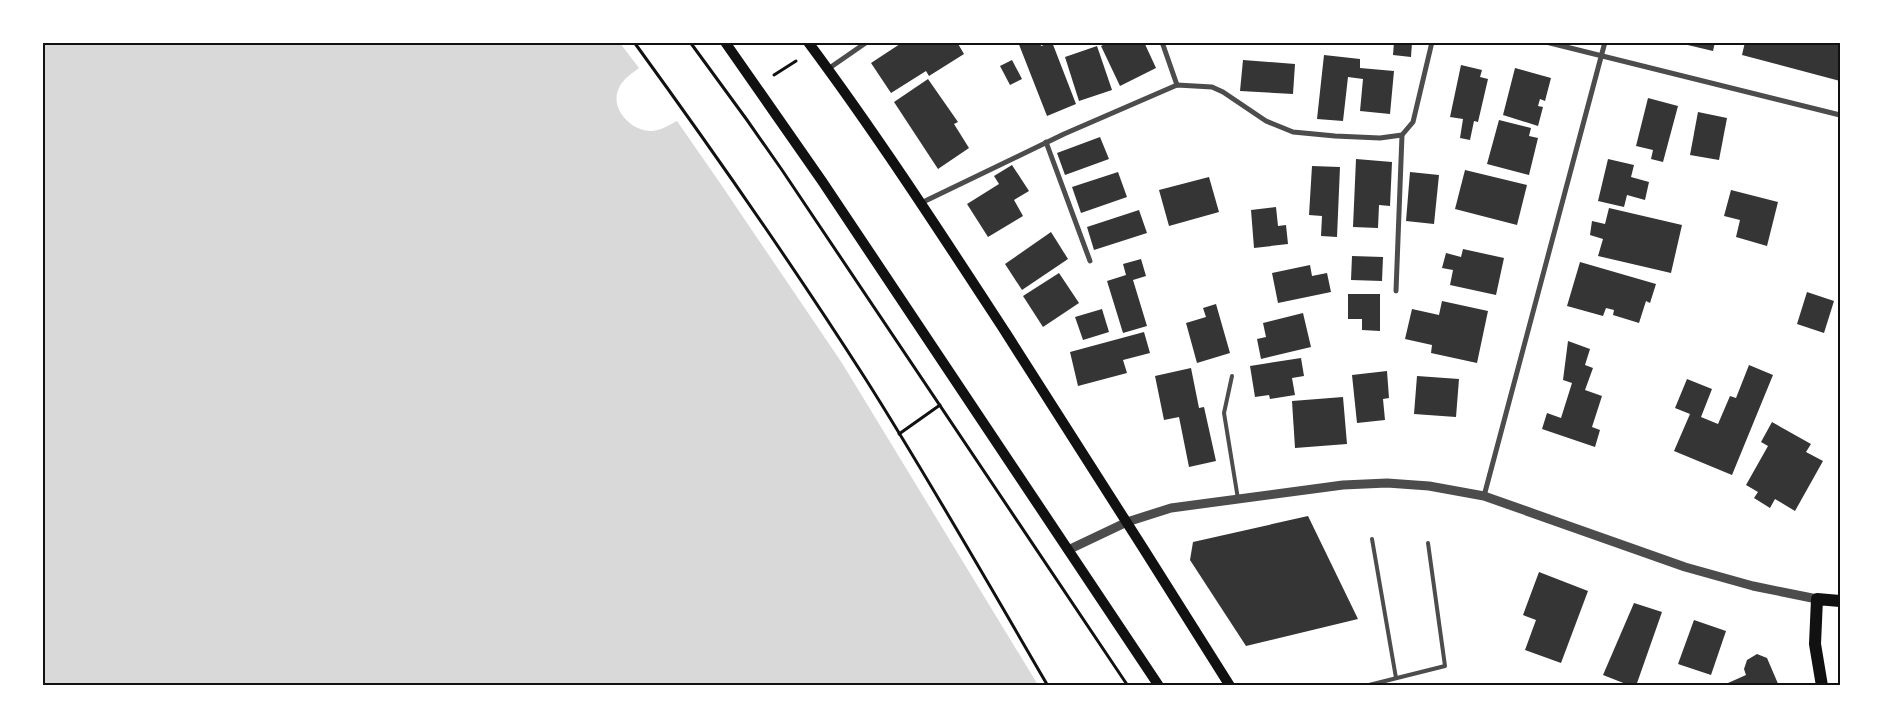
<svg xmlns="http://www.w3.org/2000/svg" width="1883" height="728" font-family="Mulish,sans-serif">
<rect width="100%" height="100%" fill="#fff"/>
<path fill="#d9d9d9" d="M42,43h578l19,25c-8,6 -16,11 -20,20 -10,20 12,43 32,43 9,0 18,-6 26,-10l43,62 122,180 196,322h-995z"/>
<g fill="#353535">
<path d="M903,42h54l7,12 -35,22 -3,-5 -35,22 -20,-30z"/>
<path d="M1018,42h22l1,4 11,-4 24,62 -29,12z"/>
<path d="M1109,42h35l12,26 -36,18 -19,-40z"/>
<path d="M1394,42h18l-1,15 -18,-2z"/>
<path d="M1675,42h40l-2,9z"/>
<path d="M1745,42h95v39l-98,-26z"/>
<path d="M1097,46l15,44 -33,11 -14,-44z"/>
<path d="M1324,55l36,4v9l34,3 -4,43 -30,-3 3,-32 -15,-2 -5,44 -26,-2z"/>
<path d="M1012,60l10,19 -12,6 -10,-19z"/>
<path d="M1243,60l52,4 -2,30 -53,-3z"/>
<path d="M1461,65l21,5 -2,7 8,2 -10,43 -4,-1 -4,19 -10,-2 3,-19 -13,-2z"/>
<path d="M1515,68l36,10 -6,23 -5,-2 -2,7 5,1 -5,19 -35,-11z"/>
<path d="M928,79l30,43 -4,2 15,24 -31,21 -44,-67z"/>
<path d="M1648,98l30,8 -15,56 -12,-3 2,-9 -17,-4z"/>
<path d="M1698,112l29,6 -8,42 -29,-5z"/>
<path d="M1499,120l32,8 -2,8 9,2 -9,37 -42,-11z"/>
<path d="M1100,137l9,22 -44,16 -8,-22z"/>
<path d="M1356,159l36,3 -2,44 -11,-1 -1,23 -25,-1z"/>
<path d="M1608,159l26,6 -3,12 18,5 -4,18 -18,-5 -3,12 -26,-6z"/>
<path d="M1012,165l17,26 -15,9 9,16 -35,21 -21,-33 32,-20 -5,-8z"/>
<path d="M1312,166l28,1 -3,70 -16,-1 1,-20 -13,-1z"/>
<path d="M1465,170l62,15 -10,40 -62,-16z"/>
<path d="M1118,172l9,25 -46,16 -9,-26z"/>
<path d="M1410,172l29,3 -5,49 -28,-3z"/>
<path d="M1209,177l10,35 -50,14 -10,-36z"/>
<path d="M1731,190l47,12 -11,44 -31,-9 4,-17 -16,-4z"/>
<path d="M1276,207l2,19 8,-1 2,19 -34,4 -3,-38z"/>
<path d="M1609,208l73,17 -11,48 -73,-17 5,-17 -13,-4 2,-14 13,3z"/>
<path d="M1139,210l8,23 -53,17 -7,-23z"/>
<path d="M1051,232l17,27 -46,31 -17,-26z"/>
<path d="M1463,249l41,9 -8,37 -46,-10 3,-15 -11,-2 4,-15 15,4z"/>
<path d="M1352,256l31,1 -1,24 -31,-1z"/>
<path d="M1141,259l5,17 -13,4 14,46 -24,7 -16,-52 19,-6 -3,-11z"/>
<path d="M1580,262l76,22 -6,19 -4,-2 -7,22 -26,-8 1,-5 -8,-2 -3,8 -36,-10z"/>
<path d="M1310,265l2,11 15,-3 4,19 -53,11 -6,-30z"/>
<path d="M1059,273l20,30 -36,24 -20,-31z"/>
<path d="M1807,292l27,9 -10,32 -27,-9z"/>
<path d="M1348,294h32v37l-18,-1v-11h-14z"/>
<path d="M1442,301l46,10 -11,52 -46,-10 1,-8 -27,-6 7,-30 27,6z"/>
<path d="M1216,304l14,49 -33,10 -11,-40 20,-6 -3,-9z"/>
<path d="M1102,309l7,23 -26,8 -8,-23z"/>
<path d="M1303,313l8,34 -50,12 -4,-20 9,-2 -3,-14z"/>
<path d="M1144,332l6,21 -27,7 4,13 -49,13 -8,-34z"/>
<path d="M1568,341l22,8 -5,16 8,3 -8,22 17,6 -10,31 8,3 -5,17 -53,-18 5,-16 14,5 11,-35 -9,-3z"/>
<path d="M1301,358l3,18 -12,2 3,17 -25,4 -1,-4 -14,2 -5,-31z"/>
<path d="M1749,365l24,10 -41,100 -58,-24 16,-37 -15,-6 12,-29 25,10 -11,28 17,7 12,-28 6,2z"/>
<path d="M1191,368l8,40 5,-1 12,54 -27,6 -10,-50 -15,3 -9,-44z"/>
<path d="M1387,371l2,27 -6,1 2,21 -28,3 -5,-48z"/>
<path d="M1417,376l42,3 -3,38 -42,-3z"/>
<path d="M1343,397l4,47 -52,4 -3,-47z"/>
<path d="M1772,422l39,22 -5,8 17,9 -28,50 -20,-12 -5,9 -16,-10 4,-6 -12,-7 22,-39 -7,-4z"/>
<path d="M1308,516l50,103 -112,27 -56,-86 3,-18z"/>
<path d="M1539,572l49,19 -27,72 -36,-13 11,-30 -13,-5z"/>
<path d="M1634,603l28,9 -26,74h-5l-28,-11z"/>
<path d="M1694,620l32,11 -15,44 -33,-11z"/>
<path d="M1757,654l10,4 12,28h-50l-1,-3 18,-8 -2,-6 3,-9z"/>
</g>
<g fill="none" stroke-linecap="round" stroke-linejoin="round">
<g stroke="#111" stroke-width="3">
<path d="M634,42c80,110 158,222 231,336 64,101 123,205 183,308"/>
<path d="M690,42l57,78 35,50 346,516"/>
<path d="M774,75l22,-14"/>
<path d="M899,434l41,-29"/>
</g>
<g stroke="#4c4c4c" stroke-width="4">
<path d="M1232,376l-8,37 14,86"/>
<path d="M1372,539l24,139"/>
<path d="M1365,686l80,-20 -17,-123"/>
</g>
<g stroke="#4c4c4c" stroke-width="5">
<path d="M1162,42l15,43"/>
<path d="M1546,42l294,73"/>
<path d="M828,69l39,-27"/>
<path d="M1046,142l44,119"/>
<path d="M921,203l143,-69 113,-49 35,2 11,5 43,29 27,11 42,4 45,2 22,-3 11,-13 19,-80"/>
<path d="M1396,291l6,-156"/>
<path d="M1484,496l121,-454"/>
</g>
<path stroke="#4c4c4c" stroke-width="9" d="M1068,550l59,-28 44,-14 172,-23 44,-2 42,3 55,10 201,71 68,19 64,13"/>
<g stroke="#111" stroke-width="10">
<path d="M725,42l97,139 337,505"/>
<path d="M808,42c70,94 134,193 198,291 75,117 150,235 224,353"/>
</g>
<path stroke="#111" stroke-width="12" d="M1822,686l-7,-42 2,-45 23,2"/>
</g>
<rect width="1883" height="728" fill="none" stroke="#ffffff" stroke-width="88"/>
<rect x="44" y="44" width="1795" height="640" fill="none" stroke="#111" stroke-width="2"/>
</svg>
